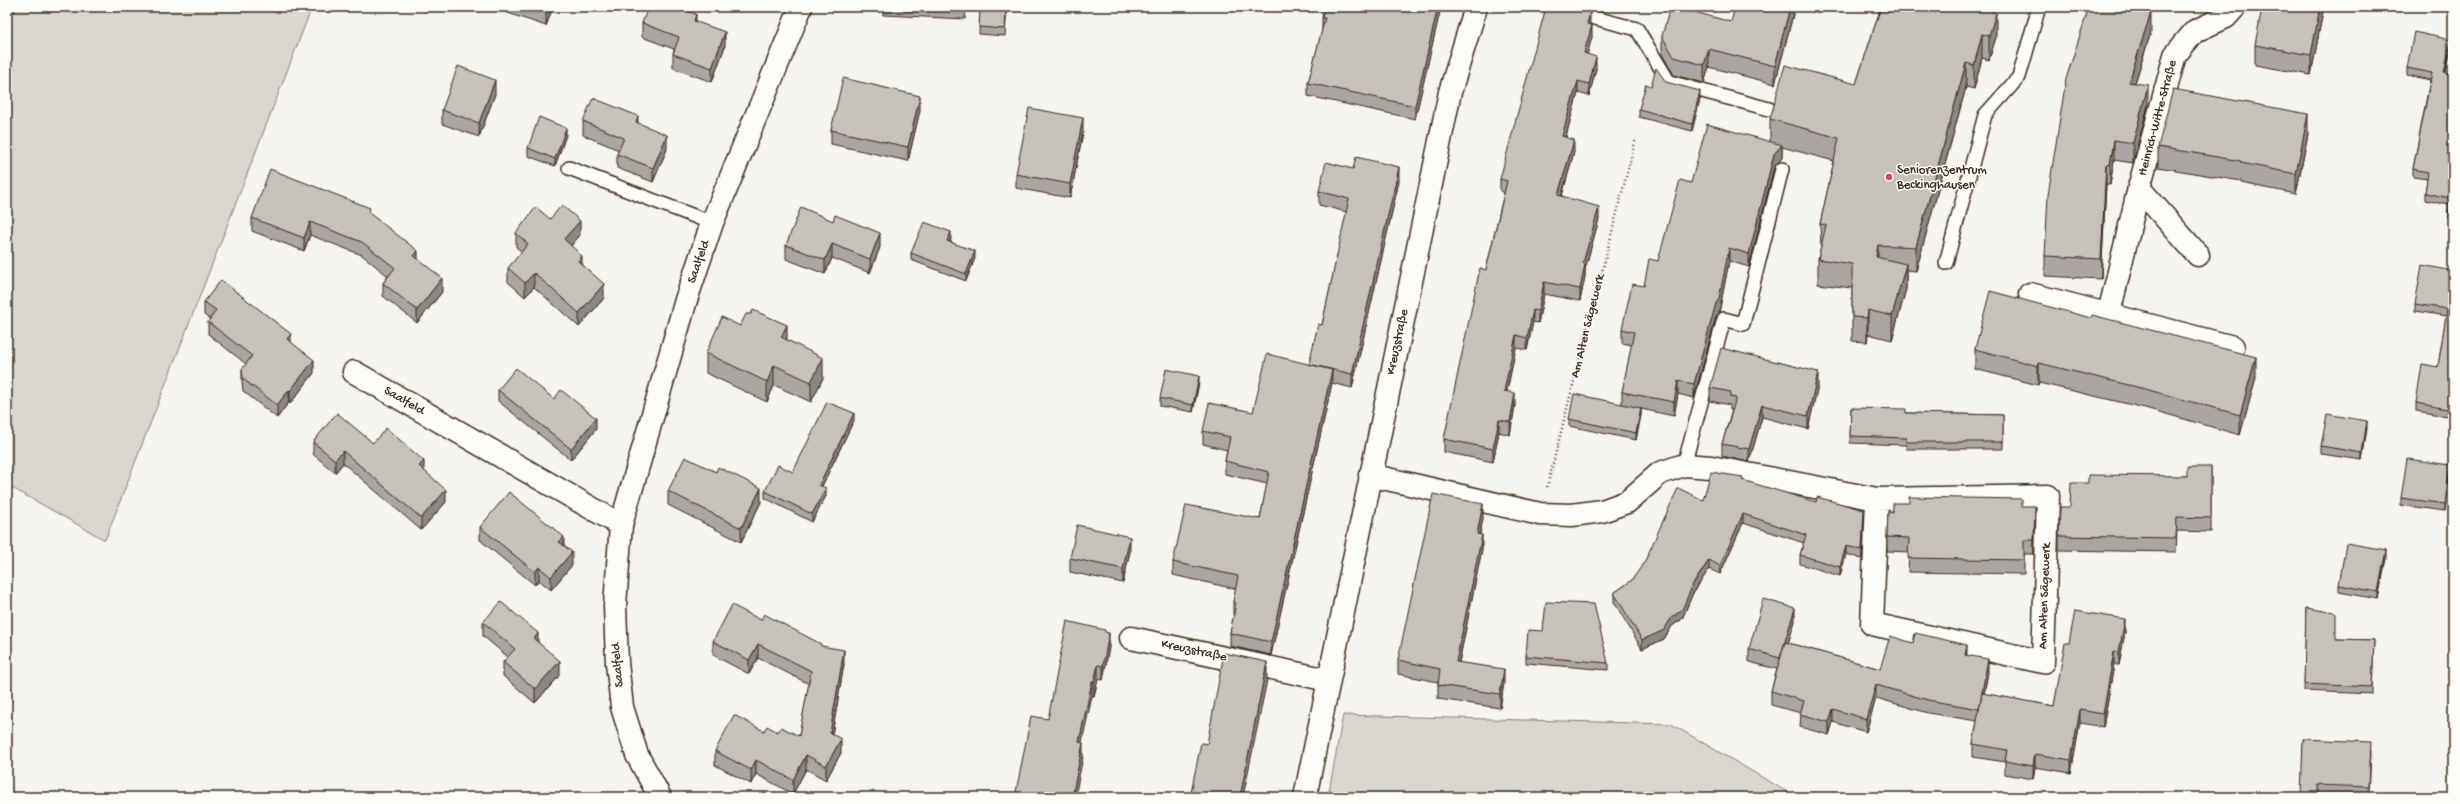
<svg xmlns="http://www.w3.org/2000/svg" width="2460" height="804" font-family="'Gochi Hand',sans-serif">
<rect width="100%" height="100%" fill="#f5f4ee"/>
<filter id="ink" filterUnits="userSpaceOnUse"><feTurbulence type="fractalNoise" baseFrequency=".025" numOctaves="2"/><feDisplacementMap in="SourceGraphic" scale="8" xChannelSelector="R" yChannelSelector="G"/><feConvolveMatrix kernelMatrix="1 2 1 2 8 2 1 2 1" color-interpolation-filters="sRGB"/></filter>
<g filter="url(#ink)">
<g fill="#dad6d0" stroke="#8a8077">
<path d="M7,7h305l-207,533 -98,-55z"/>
<path d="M1343,715l328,9 118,69v4h-461z"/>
</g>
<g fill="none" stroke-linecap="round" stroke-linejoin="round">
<defs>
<g id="service">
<path d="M7,7h1"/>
<path d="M1553,7l84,22 32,53 100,27"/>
<path d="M569,168l143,55"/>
<path d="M1946,263l39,-148 34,-38 20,-70"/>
<path d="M1684,465l40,-146 19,5 39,-155"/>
</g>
<g id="minor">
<path d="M2139,188l59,67"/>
<path d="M2030,294l203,53"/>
<path d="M2109,313l30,-125 36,-133 20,-24 31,-14 9,-10"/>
<path d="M354,372l267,153"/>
<path d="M1370,475l170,39 32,1 30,-4 25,-9 33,-29 24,-8 27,2 166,32 171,-3 -5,166 -171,-38 5,-125"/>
<path d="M1131,638l197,42"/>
<path d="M660,797l-23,-42 -15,-48 -5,-44 -2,-58 6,-80 65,-225 26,-77 89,-216"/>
<path d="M1305,797l145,-705 26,-85"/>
</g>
</defs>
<use href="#service" stroke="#3b2a1e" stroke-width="16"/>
<use href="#minor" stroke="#3b2a1e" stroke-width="25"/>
<path stroke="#3b2a1e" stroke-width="2.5" stroke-dasharray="1 3" stroke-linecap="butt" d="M1547,487l89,-349"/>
<use href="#service" stroke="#fdfcf7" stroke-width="13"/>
<use href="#minor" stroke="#fdfcf7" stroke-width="22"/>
</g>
<g fill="#aba6a1" stroke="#3b2a1e">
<path d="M490,7h63l-7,19z"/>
<path d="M883,7h83l-1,12 -82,-4z"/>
<path d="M980,7h27l-2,29 -26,-2z"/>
<path d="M1441,7l-26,112 -107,-23v-13l14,-52v-13z"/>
<path d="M1584,7h11v3z"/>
<path d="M1795,7l-20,77 -66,-17 -5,16 -30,-8 -12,-21v-18l69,-14z"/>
<path d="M1881,7l115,30 -7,23 -7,-2 -8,31 -8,-2 -50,184 -10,-1v19l-14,51 -24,-6 -1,8 -15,-1v-53l-34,-4v-25l3,-11 -1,-24 14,-63 -52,-14v11l-8,9 -25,100 -20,-6 -10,52 -3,4 -22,81 -16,-4 -4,22 -33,-7v6l-5,25 -67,-14v-7l53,-15v-12l10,-47 -10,-2v-14l22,-43 14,-25 33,-78 79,-41v-23l86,-35z"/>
<path d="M2323,7v4l-12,64 -56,-10v-20z"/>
<path d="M696,22l29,24 -13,36 -39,-14v-14l1,-5 -32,-12v-14z"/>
<path d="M1590,24l2,13 -5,17 9,15 -7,27 -11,-3 -8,28 -4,16 8,15 -12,44 37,23 -14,50v7l-5,25 -36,-7 -6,29 -5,-1 -6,28 -11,-2 -9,43 8,14 -5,30 -11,-3 -6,30 -49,-10v-13l42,-169 18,-77 -4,-2v-12z"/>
<path d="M2151,32l-16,51 13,22 -15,58 -19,-3 -4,25 -4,-1 -5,95 -56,-3v-20z"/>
<path d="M2451,47l-5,25 7,2v145l-5,-1v-7l1,-6 -24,-5v-7l2,-14 -14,-2v-8l17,-89 -23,-5v-7z"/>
<path d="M1666,82l34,17 -8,32 -53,-14v-8l12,-23z"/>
<path d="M495,94l-16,43 -37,-13v-14z"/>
<path d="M920,110l-12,51 -77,-17v-14z"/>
<path d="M583,121l55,2 29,26 -14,33 -36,-14v-14l2,-4 -36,-15z"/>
<path d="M1083,132l-13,66 -54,-10v-14z"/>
<path d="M2308,134l-12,60 -55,-11v-2l-83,-14v-20z"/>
<path d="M566,135l-11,31 -27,-10v-8z"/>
<path d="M1399,181l-47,207 -20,-5 -61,272 -41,-9v-13l4,-17 -1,-1v-13l3,-13 -63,-14v-13l87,-43 7,-35 -42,-10v-13l2,-11 -24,-6v-13l50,-19 56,-47 13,-40 25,-113 -28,-7v-14z"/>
<path d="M370,214l48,45 24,33 -25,31 -34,-27v-13l5,-7 -26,-21 -52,-20 -6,16 -52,-20v-13z"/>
<path d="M550,219l30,16 -9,11 33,52 -25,29 -45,-40 -9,10 -17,-15v-14l14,-16 -6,-5v-14z"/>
<path d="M833,221l47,26 -10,26 -38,-15 -7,16 -39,-15v-14z"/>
<path d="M951,239l-1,2 25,17 -9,23 -55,-21v-7z"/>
<path d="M2453,271v146l-37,-6v-8l22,-36 8,-51 -31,-5v-7z"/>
<path d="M204,302l87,40 23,31 -24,31 -1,-2 -12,16 -34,-27 -1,-10v-12l4,-5 -38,-30v-12l2,-3 -6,-4z"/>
<path d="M740,326l47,14 36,38 -12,24 -37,-17 -7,17 -61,-29v-20z"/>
<path d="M1975,349l281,28 -16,58 -95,-27 -106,-25 -1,2 -63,-16z"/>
<path d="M1199,383l-6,29 -33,-6v-8z"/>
<path d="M1818,385l-10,44 -46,-12 -13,45 -27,-6v-12l10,-34h-2v-5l-20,-4v-13z"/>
<path d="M498,390l56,9 42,30 -25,31 -73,-59z"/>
<path d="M1851,408l55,5 97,2v34h-97v-4l-56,-2z"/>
<path d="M854,420l-32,66 4,10 -14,26 -47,-24v-7l28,-19z"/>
<path d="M2367,428l-5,32 -41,-6v-8z"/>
<path d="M313,442l60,1 51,27 22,32 -25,28 -78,-67 -8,10 -22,-19z"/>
<path d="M2211,467v65l-34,-1 -1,21 -117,-2v-14l11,-29 18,-24 99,-7z"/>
<path d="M2450,472l-5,39 -44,-6v-7z"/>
<path d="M1743,481l121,38 -2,40 -16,-5 -6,22 -40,-12v-9l4,-12 -61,-20 -23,51 -11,-5 -16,24 -11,26 -10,7 -8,13 -22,10 -28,-47v-9l17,-12 72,-81z"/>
<path d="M668,491l93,11 -20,40 -73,-37z"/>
<path d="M2022,506l13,14 -1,34h-10v20l-116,-2 1,-20 -22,-1v-14l6,-24z"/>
<path d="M1483,518l-3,16 2,15 -23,114 45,20 -4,25 -62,-9v-17l-40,-8v-14z"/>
<path d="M480,527l84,18 8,20 -21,25 -12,-10 -4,5 -55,-45z"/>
<path d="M1130,551l-7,32 -53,-11v-14z"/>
<path d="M2386,558l-8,41 -39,-7v-7z"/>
<path d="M2306,608l30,31 38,1 -2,54 -68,-3z"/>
<path d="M761,620l60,26 23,18 -12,70 9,19 -15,27 -20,-11 -13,25 -37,-20 -5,10 -36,-19v-14l49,-20 14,1 21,4 10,-52 -51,-26 -9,16 -36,-19v-14z"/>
<path d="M1795,621l-7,22 92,26 33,-26 54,12 21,17 -4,22 70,12 15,-63 56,-11 -6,33h-5l-11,62 -23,-4 -9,50 -36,-6 -2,12 -28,-5v-12l-32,-5v-13l4,-23 -49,-8 -52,-15 -10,34 -33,-10 -4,13 -29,-8 1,-14 -30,-8v-14l6,-22 -28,-7v-13z"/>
<path d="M483,622l55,20 22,33 -25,28 -32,-27v-14l5,-5 -25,-21z"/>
<path d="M1543,631l65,32v7l-82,-7v-7z"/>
<path d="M1105,632l4,15 -6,33 -5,-1 -4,17h-2l-11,47 2,14 -35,-38z"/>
<path d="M2303,739l68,12 -2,46 -51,-2z"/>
</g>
<g fill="#8b8783" stroke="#3b2a1e">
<path d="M548,7h5l-7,19v-14z"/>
<path d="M1438,7h3l-26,112v-13z"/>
<path d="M1790,7h5l-20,77v-18z"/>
<path d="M2320,7h3v4l-12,64v-20z"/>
<path d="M2151,12v20l-22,70v-20z"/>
<path d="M1590,13v12l-3,-1z"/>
<path d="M1996,13v24l-7,23v-24z"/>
<path d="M696,14v14l-2,-7z"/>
<path d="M1592,25v12l-8,29v-13z"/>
<path d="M725,32v14l-13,36v-14z"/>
<path d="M1982,34v24l-8,31v-24z"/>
<path d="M2451,40v7l-7,32v-7z"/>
<path d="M1709,49v18l-5,16v-18z"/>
<path d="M1596,57v12l-7,27v-12z"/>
<path d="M1966,63v24l-50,184v-24z"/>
<path d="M495,80v14l-16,43v-14z"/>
<path d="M1578,81v12l-16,56v-13z"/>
<path d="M2148,85v20l-15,58v-20z"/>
<path d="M1700,91v8l-8,32v-7z"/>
<path d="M920,96v14l-12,51v-14z"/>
<path d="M2308,114v20l-12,60v-20z"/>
<path d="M638,116v14l-2,-8z"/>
<path d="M1083,118v14l-13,66v-14z"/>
<path d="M566,128v7l-11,31v-7z"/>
<path d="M667,135v14l-14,33v-14z"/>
<path d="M1574,140v12l-16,56v-13z"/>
<path d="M2114,140v20l-4,25v-20z"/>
<path d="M1782,145v13l-8,9 -25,100v-13l25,-100z"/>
<path d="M2106,164v20l-5,95v-20z"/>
<path d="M1399,167v14l-47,207v-14z"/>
<path d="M1599,207v12l-14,50v7l-5,25v-12l3,-26z"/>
<path d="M580,221v14l-16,19v-15z"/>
<path d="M310,222v13l-6,16v-13z"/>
<path d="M951,232v7l-4,9v-7z"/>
<path d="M880,233v14l-10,26v-14z"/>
<path d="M832,244v14l-7,16v-14z"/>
<path d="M1878,245v24l-2,-12z"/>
<path d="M1729,248v13l-10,52 -3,4 -22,81v-14z"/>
<path d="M418,251v14l-4,-9z"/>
<path d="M975,251v7l-9,23v-7z"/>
<path d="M582,256v14l-4,-9z"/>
<path d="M1906,264v25l-14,51v-24z"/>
<path d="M534,273v14l-9,10v-14z"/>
<path d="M442,278v14l-25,31v-13z"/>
<path d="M1544,282v12l-6,29v-12z"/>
<path d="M604,284v14l-25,29v-14z"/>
<path d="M1533,310v12l-6,28v-12z"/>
<path d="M1868,310v24l-1,8v-24z"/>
<path d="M787,325v20l-6,-8z"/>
<path d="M291,334v13l-4,-8z"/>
<path d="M1516,335v13l-12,55v-12z"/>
<path d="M2256,357v20l-16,58v-20z"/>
<path d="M823,358v20l-12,24v-20z"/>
<path d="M314,360v13l-24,31v-13z"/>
<path d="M2039,363v20l-1,2v-19z"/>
<path d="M774,365v20l-7,17v-20z"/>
<path d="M1332,370v13l-61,272v-13z"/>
<path d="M1818,372v13l-10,44v-13z"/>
<path d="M1199,376v7l-6,29v-7z"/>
<path d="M1678,381v13l-4,22v-14z"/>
<path d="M289,390v12l-12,16v-13z"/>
<path d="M1515,393v12l-5,30v-13z"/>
<path d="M1762,405v12l-13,45v-13z"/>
<path d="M1641,408v7l-5,25v-7z"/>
<path d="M854,413v7l-35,72v-7z"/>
<path d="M596,418v11l-25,31v-11z"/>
<path d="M1499,420v12l-6,30v-13z"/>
<path d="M2367,421v7l-5,32v-7z"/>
<path d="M343,451v12l-8,10v-13z"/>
<path d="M424,461v12l-5,-7z"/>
<path d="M2450,465v7l-5,39v-7z"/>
<path d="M761,488v14l-20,40v-14z"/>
<path d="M826,488v8l-14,26v-8z"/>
<path d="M446,490v12l-25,28v-12z"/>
<path d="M1483,504v14l-6,29v-13z"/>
<path d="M2035,506v14l-1,34v-14z"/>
<path d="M1864,510v9l-2,40v-9z"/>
<path d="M1743,514v9l-23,51v-8z"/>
<path d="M1482,535v14l-26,127v-14z"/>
<path d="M564,537v13l-5,-8z"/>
<path d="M1130,537v14l-7,32v-14z"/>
<path d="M1846,546v8l-6,22v-9z"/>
<path d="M2386,550v8l-8,41v-7z"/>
<path d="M572,552v13l-21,25v-13z"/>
<path d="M1709,560v9l-16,24 -11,26 -10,7 -8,13 -22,10v-9l51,-56z"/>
<path d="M539,567v13l-4,5v-13z"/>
<path d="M1795,608v13l-15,49v-12z"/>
<path d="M2125,619v13l-6,33v-13z"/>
<path d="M538,633v14l-4,-8z"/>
<path d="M1109,633v14l-6,33v-14z"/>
<path d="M758,644v14l-9,16v-14z"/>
<path d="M1967,645v13l-2,-3z"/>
<path d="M844,650v14l-14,83v-14z"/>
<path d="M2114,652v13l-11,62v-13z"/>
<path d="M1988,659v13l-9,50v-13z"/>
<path d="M560,661v14l-25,28v-14z"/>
<path d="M1267,662v18l-24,117h-3z"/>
<path d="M1098,665v14l-4,17v-14z"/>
<path d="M1504,669v14l-4,25v-14z"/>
<path d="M1092,682v14l-13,60v-14z"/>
<path d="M1876,685v13l-10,34v-13z"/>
<path d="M1833,709v13l-4,13v-13z"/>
<path d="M2080,710v13l-9,50v-13z"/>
<path d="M841,739v14l-15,27v-14z"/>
<path d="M1083,743v14l-8,40h-3z"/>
<path d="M2035,754v13l-2,12v-13z"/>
<path d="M806,755v14l-13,25v-14z"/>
<path d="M756,760v14l-5,10v-14z"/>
</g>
<g fill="#c7c1bb" stroke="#3b2a1e">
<path d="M532,7h16l-2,5z"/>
<path d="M648,7h29l19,7 -2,7 31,11 -13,36 -39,-14 6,-17 -37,-14z"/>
<path d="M980,7h26l-1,22 -26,-2z"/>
<path d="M1324,7h114l-23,99 -107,-23 17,-65h-3z"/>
<path d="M1546,7h25l19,6 -3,11 5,1 -8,28 12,4 -7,27 -11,-3 -8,27 -8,28 12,4 -16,55 41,12 -16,56 2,1 -5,25 -36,-7 -6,29 -5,-1 -6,28 -11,-3 -12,56 11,2 -5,29 -11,-2 -6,29 -49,-10 36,-171 6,2 21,-89 -7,-2z"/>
<path d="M1670,7h7l54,15 4,-15h55l-15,59 -66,-17 -5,16 -30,-8 -12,-21z"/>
<path d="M1881,7h104l11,6 -7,23 -7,-2 -8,31 -8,-2 -50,184 -38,-2 -2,12 30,7 -14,52 -24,-6 -1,8 -15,-1v-53l-34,-5 8,-34 -6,-1 19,-86 -69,-19 15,-54 71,19z"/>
<path d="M2089,7h47l15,5 -22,70 19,3 -15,58 -19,-3 -4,25 -4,-1 -5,95 -56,-3 3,-61 18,-116z"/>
<path d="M2262,7h58l-9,48 -56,-10z"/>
<path d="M2414,32l37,8 -7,32 9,2v96l-1,3h1v39l-5,-1 2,-13 -25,-5 3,-21 -15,-3 19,-96 -25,-5z"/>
<path d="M458,66l37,14 -16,43 -37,-13z"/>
<path d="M1656,68l10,14 34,9 -8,33 -53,-15 7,-25 5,2z"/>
<path d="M843,78l77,18 -12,51 -77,-17z"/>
<path d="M2173,89l135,25 -12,60 -55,-11v-2l-83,-14z"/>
<path d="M593,98l45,18 -2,6 31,13 -14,33 -36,-14 7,-16 -41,-17z"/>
<path d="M1029,108l54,10 -13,66 -54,-10z"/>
<path d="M539,117l27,11 -11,31 -27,-11z"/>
<path d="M1707,124l75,21 -8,9 -25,100 -20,-6 -10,51 -3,4 -22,81 -16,-3 -4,21 -52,-10 12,-60 -12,-3 10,-45 12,2 5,-27 9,2 22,-81 11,3z"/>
<path d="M1356,157l43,10 -47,207 -43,-10 9,-40 4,1 27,-126 -30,-8 7,-29 27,7z"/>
<path d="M270,169l100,39 -1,5 49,38 -4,5 28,22 -25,32 -34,-27 12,-15 -33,-26 -52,-20 -6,16 -52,-20z"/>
<path d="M562,205l18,16 -16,18 18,17 -4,5 26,23 -25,29 -45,-40 -9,10 -17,-15 20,-24 -12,-11 20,-26 14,12z"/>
<path d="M801,207l32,14 2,-6 45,18 -10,26 -38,-15 -7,16 -39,-15z"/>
<path d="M924,222l27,10 -4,9 28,10 -9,23 -55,-21z"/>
<path d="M2422,265l31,6v139l-37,-7 6,-39 16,3 9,-58 -32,-5z"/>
<path d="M221,280l70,54 -4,5 27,21 -24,31 -1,-1 -12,15 -34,-26 -1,-10 10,-13 -44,-34 8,-12 -12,-8z"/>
<path d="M1990,291l101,27 1,-3 164,42 -16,58 -95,-26 -106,-26 -1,3 -63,-17z"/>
<path d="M753,310l34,15 -6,12 42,21 -12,24 -37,-17 -7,17 -61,-29 16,-36 18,9 6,-12h5z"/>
<path d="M1721,348l97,24 -10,44 -46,-11 -13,44 -27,-5 14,-46 -6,-1 1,-5 -21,-4z"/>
<path d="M1267,354l65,16 -61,272 -41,-9 6,-30 -3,-1 5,-26 -65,-14 13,-57 74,14 9,-47 -44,-11 5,-24 -27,-6 6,-28 44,9z"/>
<path d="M516,368l38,31 7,-9 35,28 -25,31 -73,-59z"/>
<path d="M1166,369l33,7 -6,29 -33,-7z"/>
<path d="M1574,394l67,14 -5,25 -67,-14z"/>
<path d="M827,402l27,11 -35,72 7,3 -14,26 -47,-23 13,-26 15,7z"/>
<path d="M1851,408l55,1v4l97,2v27h-97v-4l-56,-2z"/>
<path d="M337,413l36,30 13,-15 38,33 -5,5 27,24 -25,28 -78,-67 -8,9 -22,-18z"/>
<path d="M2327,414l40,7 -5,32 -41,-7z"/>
<path d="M685,457l31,15 2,-5 43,21 -20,40 -73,-37z"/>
<path d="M2407,459l43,6 -5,39 -44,-6z"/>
<path d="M2187,467h24v51l-34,-1 -1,21 -117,-2 1,-29h10l1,-24h17v-8l99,1z"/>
<path d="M1711,472l32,5 -1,3 74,22 1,-5 47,13 -2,40 -16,-4 -6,21 -40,-12 6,-20 -63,-21 -23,52 -11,-6 -16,24 -11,26 -10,7 -8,13 -22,10 -28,-47 17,-12 13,-18 34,-75 25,12z"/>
<path d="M509,492l55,45 -5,5 13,10 -21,25 -12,-10 -4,5 -55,-45z"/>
<path d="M1433,494l50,10 -6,30 5,1 -26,127 48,7 -4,25 -62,-9 2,-16 -42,-9z"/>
<path d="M1909,497l113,2v7h13l-1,34h-10v20l-116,-2 1,-20 -22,-1 1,-25 5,1v-10h16z"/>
<path d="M1077,525l53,12 -7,32 -53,-11z"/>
<path d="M2346,543l40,7 -8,42 -39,-7z"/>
<path d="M1763,599l32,9 -15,50 -31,-9z"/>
<path d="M501,602l37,31 -4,6 26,22 -25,28 -32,-27 12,-13 -32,-27z"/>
<path d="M1546,602l48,2 14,59 -82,-7 2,-26 15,1z"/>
<path d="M732,605l29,15 3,-6 57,30v2l23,4 -14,83 11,6 -15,27 -20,-11 -13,25 -37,-20 -5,10 -36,-19 19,-36 30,16 3,-5 11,6 3,-5 18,9 12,-65 -53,-27 -9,16 -36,-19z"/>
<path d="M2306,608l30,5v26l38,1 -2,47 -68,-3z"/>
<path d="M2075,611l50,8 -6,33h-5l-11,62 -23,-4 -9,50 -36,-6 -2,12 -13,-2 -15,-3 2,-11 -34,-6 9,-51 72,13 11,-63h4z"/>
<path d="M1067,621l38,9v2l4,1 -6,33 -5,-1 -4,17h-2l-13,60 4,1 -11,54h-57l16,-81 17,3z"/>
<path d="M1915,633l52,12 -2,10 23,4 -9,50 -51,-9 -52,-15 -10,34 -33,-10 -4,13 -29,-8 4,-13 -33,-10 14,-49 95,27 10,-33 23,7z"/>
<path d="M1224,653l43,9 -27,135h-50l11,-54 6,1z"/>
<path d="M2303,739l68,3 -2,45 -52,-2 2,12h-18z"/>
</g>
</g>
<circle fill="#d1495b" stroke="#fdfcf7" stroke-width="1.5" cx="1889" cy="177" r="4"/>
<g text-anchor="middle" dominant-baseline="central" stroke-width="3" stroke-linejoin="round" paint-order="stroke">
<g font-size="13" fill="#3b2a1e" stroke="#fdfcf7">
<text transform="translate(2158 118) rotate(-75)">Heinrich-Witte-Straße</text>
<text transform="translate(699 262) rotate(-71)">Saalfeld</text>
<text transform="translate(1588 326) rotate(-76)">Am Alten Sägewerk</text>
<text transform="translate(1398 342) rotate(-78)">Kreuzstraße</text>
<text transform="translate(404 401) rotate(30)">Saalfeld</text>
<text transform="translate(2045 596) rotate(-88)">Am Alten Sägewerk</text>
<text transform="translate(1194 651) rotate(12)">Kreuzstraße</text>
<text transform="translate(618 665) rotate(-95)">Saalfeld</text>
</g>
<g font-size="13" fill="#3b2a1e" stroke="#fdfcf7" text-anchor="start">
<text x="1897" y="170">Seniorenzentrum<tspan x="1897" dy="15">Beckinghausen</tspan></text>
</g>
</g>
<rect width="2460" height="804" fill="none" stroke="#fdfcf7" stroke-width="24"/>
<rect x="12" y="12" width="2436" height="780" fill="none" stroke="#3b2a1e" stroke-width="1.5" filter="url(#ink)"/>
</svg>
